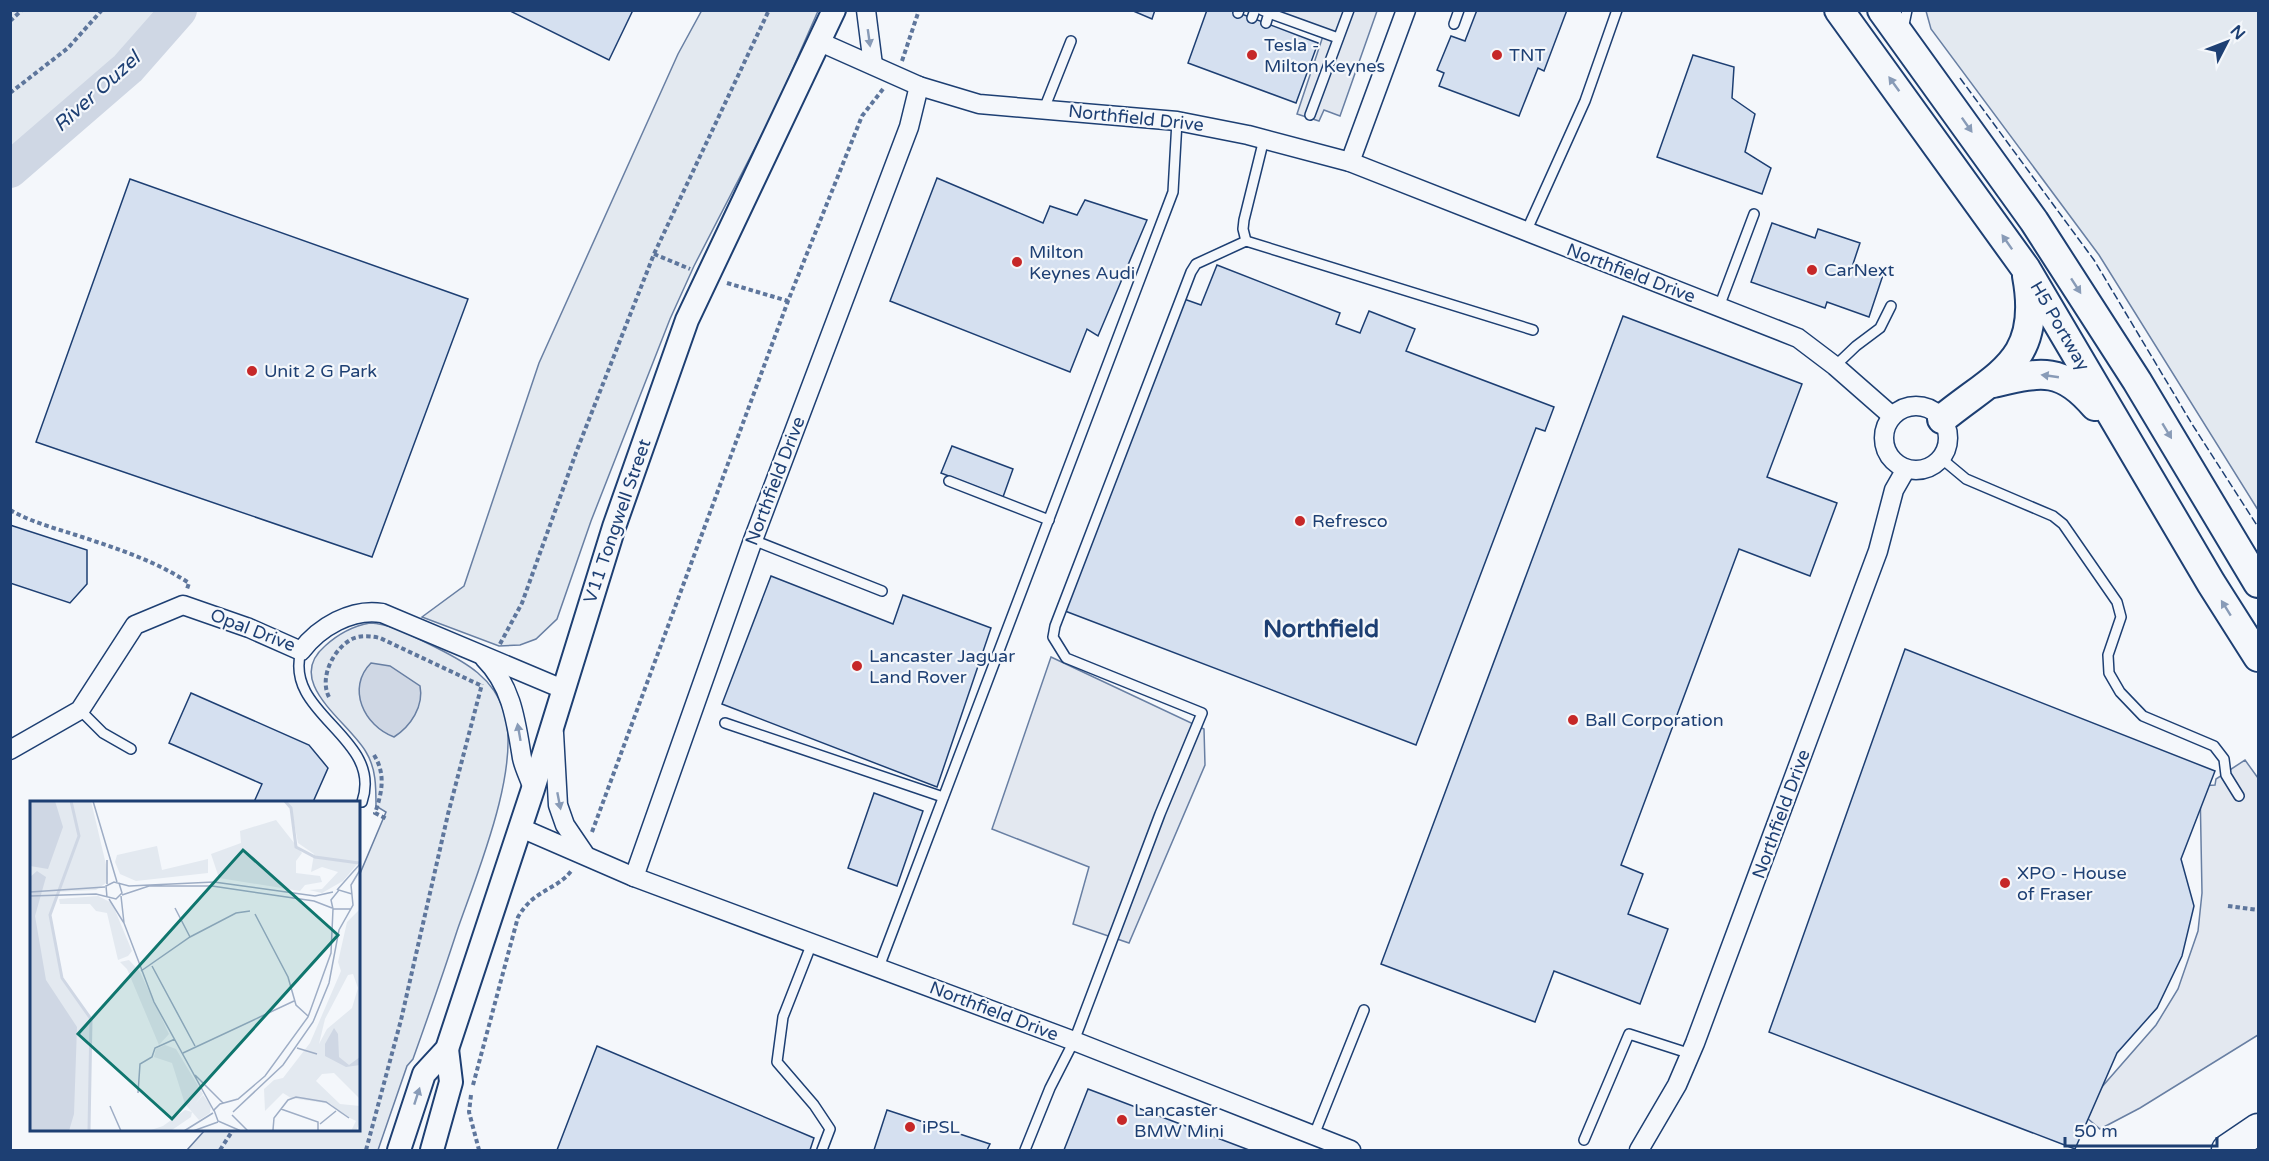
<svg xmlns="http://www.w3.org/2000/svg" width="2269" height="1161" font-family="'Varela Round',sans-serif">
<rect width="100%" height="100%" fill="#f4f7fb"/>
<g fill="#e3e9f0" stroke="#687fa3" stroke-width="1.5">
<path d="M11,10h168v1l-51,57 -117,102z"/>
<path d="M702,10l116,1 -43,98 -81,157 -24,53 -79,202 -34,98 -21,20 -16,6 -21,1 -77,-29 42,-31 75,-223 139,-309z"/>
<path d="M1926,11h332v499l-159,-255 -168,-226z"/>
<path d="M370,623c24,1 45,15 67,25 30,15 56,30 67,63 18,56 -28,165 -47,220 -14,43 -29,86 -44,128l-6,7 -29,84h-191l18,-20h153l1,-254 27,-64 -10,-6c0,-19 0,-38 -10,-54 -18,-31 -83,-70 -41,-106 12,-11 28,-20 45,-23z"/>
</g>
<g fill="#e3e8f0" stroke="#687fa3" stroke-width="1.5">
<path d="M1251,11h126l-37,105 -16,-6 -5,11 -22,-7 26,-78z"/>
<path d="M1051,657l153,72 1,36 -76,178 -56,-19 16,-57 -97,-38z"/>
<path d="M2245,760l13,18v257l-118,73 -40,21 -20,-17 76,-87 22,-36 20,-58 4,-38 -2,-107 15,-1 1,-6z"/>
</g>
<path fill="#cfd7e4" stroke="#687fa3" stroke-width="1.5" d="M371,663l19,3 30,20c4,20 -9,40 -26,51 -30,-11 -48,-49 -23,-74z"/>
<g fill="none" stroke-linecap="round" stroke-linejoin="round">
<path stroke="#cfd7e4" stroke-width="36" d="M10,170l118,-102 51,-58"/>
</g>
<g fill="#d5e0f0" stroke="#1d3f73" stroke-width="1.5">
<path d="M508,10h125l-24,50z"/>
<path d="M1131,10h24l-3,9z"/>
<path d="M1207,10h24l87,33 -22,60 -108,-40z"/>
<path d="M1477,10h90l-23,61 -6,-3 -19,48 -80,-30 5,-13 -7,-3 14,-34 14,5z"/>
<path d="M1693,55l41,12 -2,31 23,16 -10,38 26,16 -9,26 -105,-37z"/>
<path d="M937,178l106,45 7,-17 27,9 8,-15 62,20 -49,116 -11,-7 -17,43 -180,-71z"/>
<path d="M130,179l338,120 -96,258 -336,-115z"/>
<path d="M1772,223l43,15 3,-9 42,14 -7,21 30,11 -14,42 -42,-15 -2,6 -74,-26z"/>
<path d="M1217,265l123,48 -4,11 24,9 9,-22 46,18 -9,22 148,56 -9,24 -9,-3 -120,317 -351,-134 119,-312 17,6z"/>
<path d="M1623,316l179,68 -35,93 70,26 -27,73 -71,-27 -118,316 22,9 -15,40 40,15 -28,75 -86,-33 -19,51 -154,-58z"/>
<path d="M952,446l61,23 -10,28 -62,-24z"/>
<path d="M10,525l77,25v34l-17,19 -60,-20z"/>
<path d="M771,576l122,48 10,-29 88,33 -54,159 -215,-83z"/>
<path d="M1905,649l310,122 -34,88 13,47 -12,50 -25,52 -40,45 -42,96 -306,-117z"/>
<path d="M191,693l118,52 19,23 -15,34h-59l8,-18 -93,-41z"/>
<path d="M874,793l49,18 -26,75 -49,-18z"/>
<path d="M597,1046l217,92 -4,12h-253z"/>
<path d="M1088,1089l161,61h-185z"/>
<path d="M887,1110l103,34 -3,6h-113z"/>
</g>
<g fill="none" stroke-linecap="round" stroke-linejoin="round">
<defs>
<g id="service">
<path d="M1262,10l7,3 -3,10"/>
<path d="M1270,10l-1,3 69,25"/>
<path d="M1238,13l1,-3"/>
<path d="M1252,18l3,-8"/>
<path d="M1454,24l5,-14"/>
<path d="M1903,29l4,-19"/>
<path d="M1044,109l27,-68"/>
<path d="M1310,115l39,-105"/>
<path d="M1526,232l59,-131 32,-91"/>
<path d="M1246,241l-3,-12 1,-9 20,-81"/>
<path d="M1719,307l35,-93"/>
<path d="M1835,366l21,-20 24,-18 11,-22"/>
<path d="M1942,459l24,20 87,37 10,8 54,78 4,15 -13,38 1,18 11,19 23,24 71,30 10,13 2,16 13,21"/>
<path d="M949,481l100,39"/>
<path d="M753,540l129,51"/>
<path d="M301,651c-18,64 83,86 61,151"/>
<path d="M80,710l23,23 28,16"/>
<path d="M725,723l218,74"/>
<path d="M812,943l-29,74 -6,45 37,43 16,24 -8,21"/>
<path d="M879,967l294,-775 4,-71"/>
<path d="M1314,1135l50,-125"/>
<path d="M1584,1140l45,-106 62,20"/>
<path d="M1025,1150l25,-62 24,-47 86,-227 42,-101 -136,-55 -13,-21 2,-11 136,-354 5,-8 50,-23 287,89"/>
</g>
<g id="minor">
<path d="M866,10l7,55"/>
<path d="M820,42l99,44 60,18 198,17 71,14 102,27 448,176 37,28 57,50"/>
<path d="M1350,162l56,-152"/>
<circle cx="1916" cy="438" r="32"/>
<path d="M484,658c28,28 32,63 38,100 2,10 8,21 11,31"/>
<path d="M554,733l4,72 7,20 19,28"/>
<path d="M10,750l70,-40 55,-85 48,-20 66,23 52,23c18,-24 51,-43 81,-38l183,77"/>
<path d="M521,828l113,49 440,164 277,109"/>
<path d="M634,877l119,-337 156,-413 10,-41"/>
<path d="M1639,1150l38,-65 18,-42 183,-492 16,-61 12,-21"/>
</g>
<g id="tertiary">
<path d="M399,1150l25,-76 23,-25 86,-260 81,-262 73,-207 147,-310"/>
<path d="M432,1150l19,-68 -4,-33"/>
</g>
<g id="primary">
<path d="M1839,10l187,259 185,314 47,74"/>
<path d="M1882,10l152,211 103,160 121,202"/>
<path d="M1993,383c48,-11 68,-17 102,23"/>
<path d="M1942,419c56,-46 101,-57 85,-143"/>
</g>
<path id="trunk" d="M2227,1150l31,-21"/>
</defs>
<use href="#service" stroke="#1d3f73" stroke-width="12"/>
<use href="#minor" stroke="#1d3f73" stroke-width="21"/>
<use href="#tertiary" stroke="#1d3f73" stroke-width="26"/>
<use href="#primary" stroke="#1d3f73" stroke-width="32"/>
<use href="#trunk" stroke="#1d3f73" stroke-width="33"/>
<g stroke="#5e769c" stroke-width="4" stroke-dasharray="4.5 3" stroke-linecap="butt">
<path d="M10,21l12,-11"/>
<path d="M902,61l17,-51"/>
<path d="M10,93l58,-45 34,-38"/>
<path d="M654,254l36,15"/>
<path d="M727,283l61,18"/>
<path d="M10,510c21,12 44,18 66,25 39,13 78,25 113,48l-2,6"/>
<path d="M500,644l22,-41 55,-153 77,-196 115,-244"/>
<path d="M329,697c-10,-19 4,-48 23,-58 8,-4 19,-3 28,-1l102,48"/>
<path d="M374,755c12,19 8,38 1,58l12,6"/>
<path d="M592,832l196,-531 74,-185 21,-27"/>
<path d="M2228,906l30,4"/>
<path d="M473,1085l45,-168c16,-28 38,-26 54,-47"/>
<path d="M471,1095l-2,17 10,38"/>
<path d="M220,1150l13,-20"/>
<path d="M366,1150l35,-130 47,-206 34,-130"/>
</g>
<use href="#service" stroke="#f4f7fb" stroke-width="9"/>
<use href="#minor" stroke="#f4f7fb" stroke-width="18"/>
<use href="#tertiary" stroke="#f4f7fb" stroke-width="22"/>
<use href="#primary" stroke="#f4f7fb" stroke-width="28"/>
<use href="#trunk" stroke="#f4f7fb" stroke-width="30"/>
<path stroke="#1d3f73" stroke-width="1.5" stroke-dasharray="8 3" stroke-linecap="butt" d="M1960,78l134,182 98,164 66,103"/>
</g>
<defs><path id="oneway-solid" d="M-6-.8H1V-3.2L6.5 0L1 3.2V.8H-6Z" transform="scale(1.5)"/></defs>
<g fill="#889bb7">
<use href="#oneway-solid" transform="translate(869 38) rotate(82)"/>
<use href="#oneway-solid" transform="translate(1894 84) rotate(-126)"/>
<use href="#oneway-solid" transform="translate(1967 125) rotate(55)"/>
<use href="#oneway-solid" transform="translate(2007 242) rotate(-125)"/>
<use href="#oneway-solid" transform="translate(2076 286) rotate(57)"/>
<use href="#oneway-solid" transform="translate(2050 376) rotate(-172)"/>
<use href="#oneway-solid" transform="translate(2167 431) rotate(59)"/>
<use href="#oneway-solid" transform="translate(2226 608) rotate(-122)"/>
<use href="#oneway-solid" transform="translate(519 732) rotate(-100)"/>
<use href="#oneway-solid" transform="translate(559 801) rotate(79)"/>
<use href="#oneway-solid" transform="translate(417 1096) rotate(-72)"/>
</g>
<g fill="#c62828" stroke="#f4f7fb" stroke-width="2">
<circle cx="1252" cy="55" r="6"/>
<circle cx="1497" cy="55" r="6"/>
<circle cx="1017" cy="262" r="6"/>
<circle cx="1812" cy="270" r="6"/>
<circle cx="252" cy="371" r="6"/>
<circle cx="1300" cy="521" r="6"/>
<circle cx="857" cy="666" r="6"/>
<circle cx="1573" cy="720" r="6"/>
<circle cx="2005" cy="883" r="6"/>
<circle cx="1122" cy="1120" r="6"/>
<circle cx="910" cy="1127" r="6"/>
</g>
<g text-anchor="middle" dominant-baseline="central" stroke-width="4.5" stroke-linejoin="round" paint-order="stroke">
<g font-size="18" fill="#1d3f73" stroke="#f4f7fb" text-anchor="start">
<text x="1264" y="45">Tesla -<tspan x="1264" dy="21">Milton Keynes</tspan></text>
<text x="1509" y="55">TNT</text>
<text x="1029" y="252">Milton<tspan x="1029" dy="21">Keynes Audi</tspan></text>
<text x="1824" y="270">CarNext</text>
<text x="264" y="371">Unit 2 G Park</text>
<text x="1312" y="521">Refresco</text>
<text x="869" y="656">Lancaster Jaguar<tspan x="869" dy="21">Land Rover</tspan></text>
<text x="1585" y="720">Ball Corporation</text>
<text x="2017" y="873">XPO - House<tspan x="2017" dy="21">of Fraser</tspan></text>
<text x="1134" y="1110">Lancaster<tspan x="1134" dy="21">BMW Mini</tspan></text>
<text x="922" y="1127">iPSL</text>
</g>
<g font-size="18" fill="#1d3f73" stroke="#f4f7fb">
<text transform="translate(1136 118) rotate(6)">Northfield Drive</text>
<text transform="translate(1631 273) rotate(21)">Northfield Drive</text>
<text transform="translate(2060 326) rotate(60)">H5 Portway</text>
<text transform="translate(775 481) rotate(-69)">Northfield Drive</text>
<text transform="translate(617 521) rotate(-71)">V11 Tongwell Street</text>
<text transform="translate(253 630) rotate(21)">Opal Drive</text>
<text transform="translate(1781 814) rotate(-70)">Northfield Drive</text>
<text transform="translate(994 1011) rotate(21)">Northfield Drive</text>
</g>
<g font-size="20" font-style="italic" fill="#1d3f73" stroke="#f4f7fb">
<text transform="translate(97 92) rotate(-42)">River Ouzel</text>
</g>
<g font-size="24" font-weight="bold" fill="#1d3f73" stroke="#f4f7fb">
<text x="1321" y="629">Northfield</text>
</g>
</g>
<g transform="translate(30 801)">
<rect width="330" height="330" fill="#f4f7fb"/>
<path d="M0,0h61l17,72 -2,10 -10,7 -39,2 -7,23 12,63 29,41 -2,112h-59zM256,0h74l-2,62 -15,18 -21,12 -13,-3 13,-1 16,-17 -16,-5 -11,5 3,-18 -16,-11 -7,-36zM246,19l26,33 -6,8v12l24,3 2,6 -17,3 -5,6 -81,-13 -8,-24 30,-11 -1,-12zM127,45l5,24 46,-11v14l-72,8 -16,-7 -5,-12 2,-7zM68,95l14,7 20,48 -4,5 -10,4 -11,-47 -11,-2 -6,-7h-30l-1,-5zM330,108v190l-26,-26 -12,1 -6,7 24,23 20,2v16l-4,9h-5l5,-10 -16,-8 -9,-9 -40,-6 -8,-5 -18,18 -1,-22 10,-9 9,-2 27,-35 31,-72 -3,-9 9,-40zM323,173l5,14 -6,20 -25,21 -8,15 6,-25 23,-44zM99,159l11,12 29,62 -10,11 -32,-76 -7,-7zM135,244l11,4 27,45 -8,10 8,-9 8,11 -1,7 -11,7 -14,-16 -13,-41 -18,-6 2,-8zM155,309l7,2 -1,5 -19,13 -24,1 15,-5z" fill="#e3e9f0" fill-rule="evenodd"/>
<path d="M0,0h25l8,26 -15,42 -18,-3zM7,70l9,6 -11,39 11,64 31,47 -3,87 -5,17h-39v-254zM304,227l4,6 1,23 10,8 11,-8v8l-14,2 -21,-11v-12z" fill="#cfd7e4"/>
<path fill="none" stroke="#cfd7e4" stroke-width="3" d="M41,0l8,35 -29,79 12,63 29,41 -2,112M255,0l6,7 5,39 19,10 44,6"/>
<path fill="none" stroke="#9eadc5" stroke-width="1.5" d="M63,0l24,81M77,59v24M307,89l23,-26M0,91l75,-5M92,94l27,-9h63l102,15 18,7M0,95l66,-2 20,5 6,-6 -3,-10M91,95l3,27M77,96l-1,-11 8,-4 15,4 85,-4 101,14 18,-4M79,98l15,24 30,79 60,109M145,107l15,29M321,108h-18l-2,-9 8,-10 13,4M225,113l33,63 8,28 12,11M122,165l43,80M111,170l49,-34 46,-24 14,-2M267,247l20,6M153,252l111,-52M165,274l28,28M108,292l2,-29 12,-7 3,-9 20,-9M80,305l11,25M251,308l37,13v9M203,311l50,-47 30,-43 16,-39 10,-53 14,-25 -2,-20 9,-15M202,314l16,16M290,323l16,-13M243,329l1,-12 14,-18 8,-3 30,5 23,16M154,330l29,-18M163,330l25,-9M211,330l-23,-10 -4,-11 6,-6 18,-5 27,-23 43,-59 23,-64 2,-44"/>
<path fill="#0f766e" fill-opacity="0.15" stroke="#0f766e" stroke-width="3" d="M213,49l95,85 -166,184 -94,-85z"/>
<rect width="330" height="330" fill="none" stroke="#1d3f73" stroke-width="3"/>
</g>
<rect width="2269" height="1161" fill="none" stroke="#1d3f73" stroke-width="24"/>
<g transform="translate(2227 42) rotate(48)" stroke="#f4f7fb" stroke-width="4.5" paint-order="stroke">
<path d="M0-4.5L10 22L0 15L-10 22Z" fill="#1d3f73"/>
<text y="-9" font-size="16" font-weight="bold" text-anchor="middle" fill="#1d3f73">N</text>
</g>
<path d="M2065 1137v9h152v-9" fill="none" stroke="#1d3f73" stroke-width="3"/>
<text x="2074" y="1137" font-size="18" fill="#1d3f73" stroke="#f4f7fb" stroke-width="4.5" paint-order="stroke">50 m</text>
</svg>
